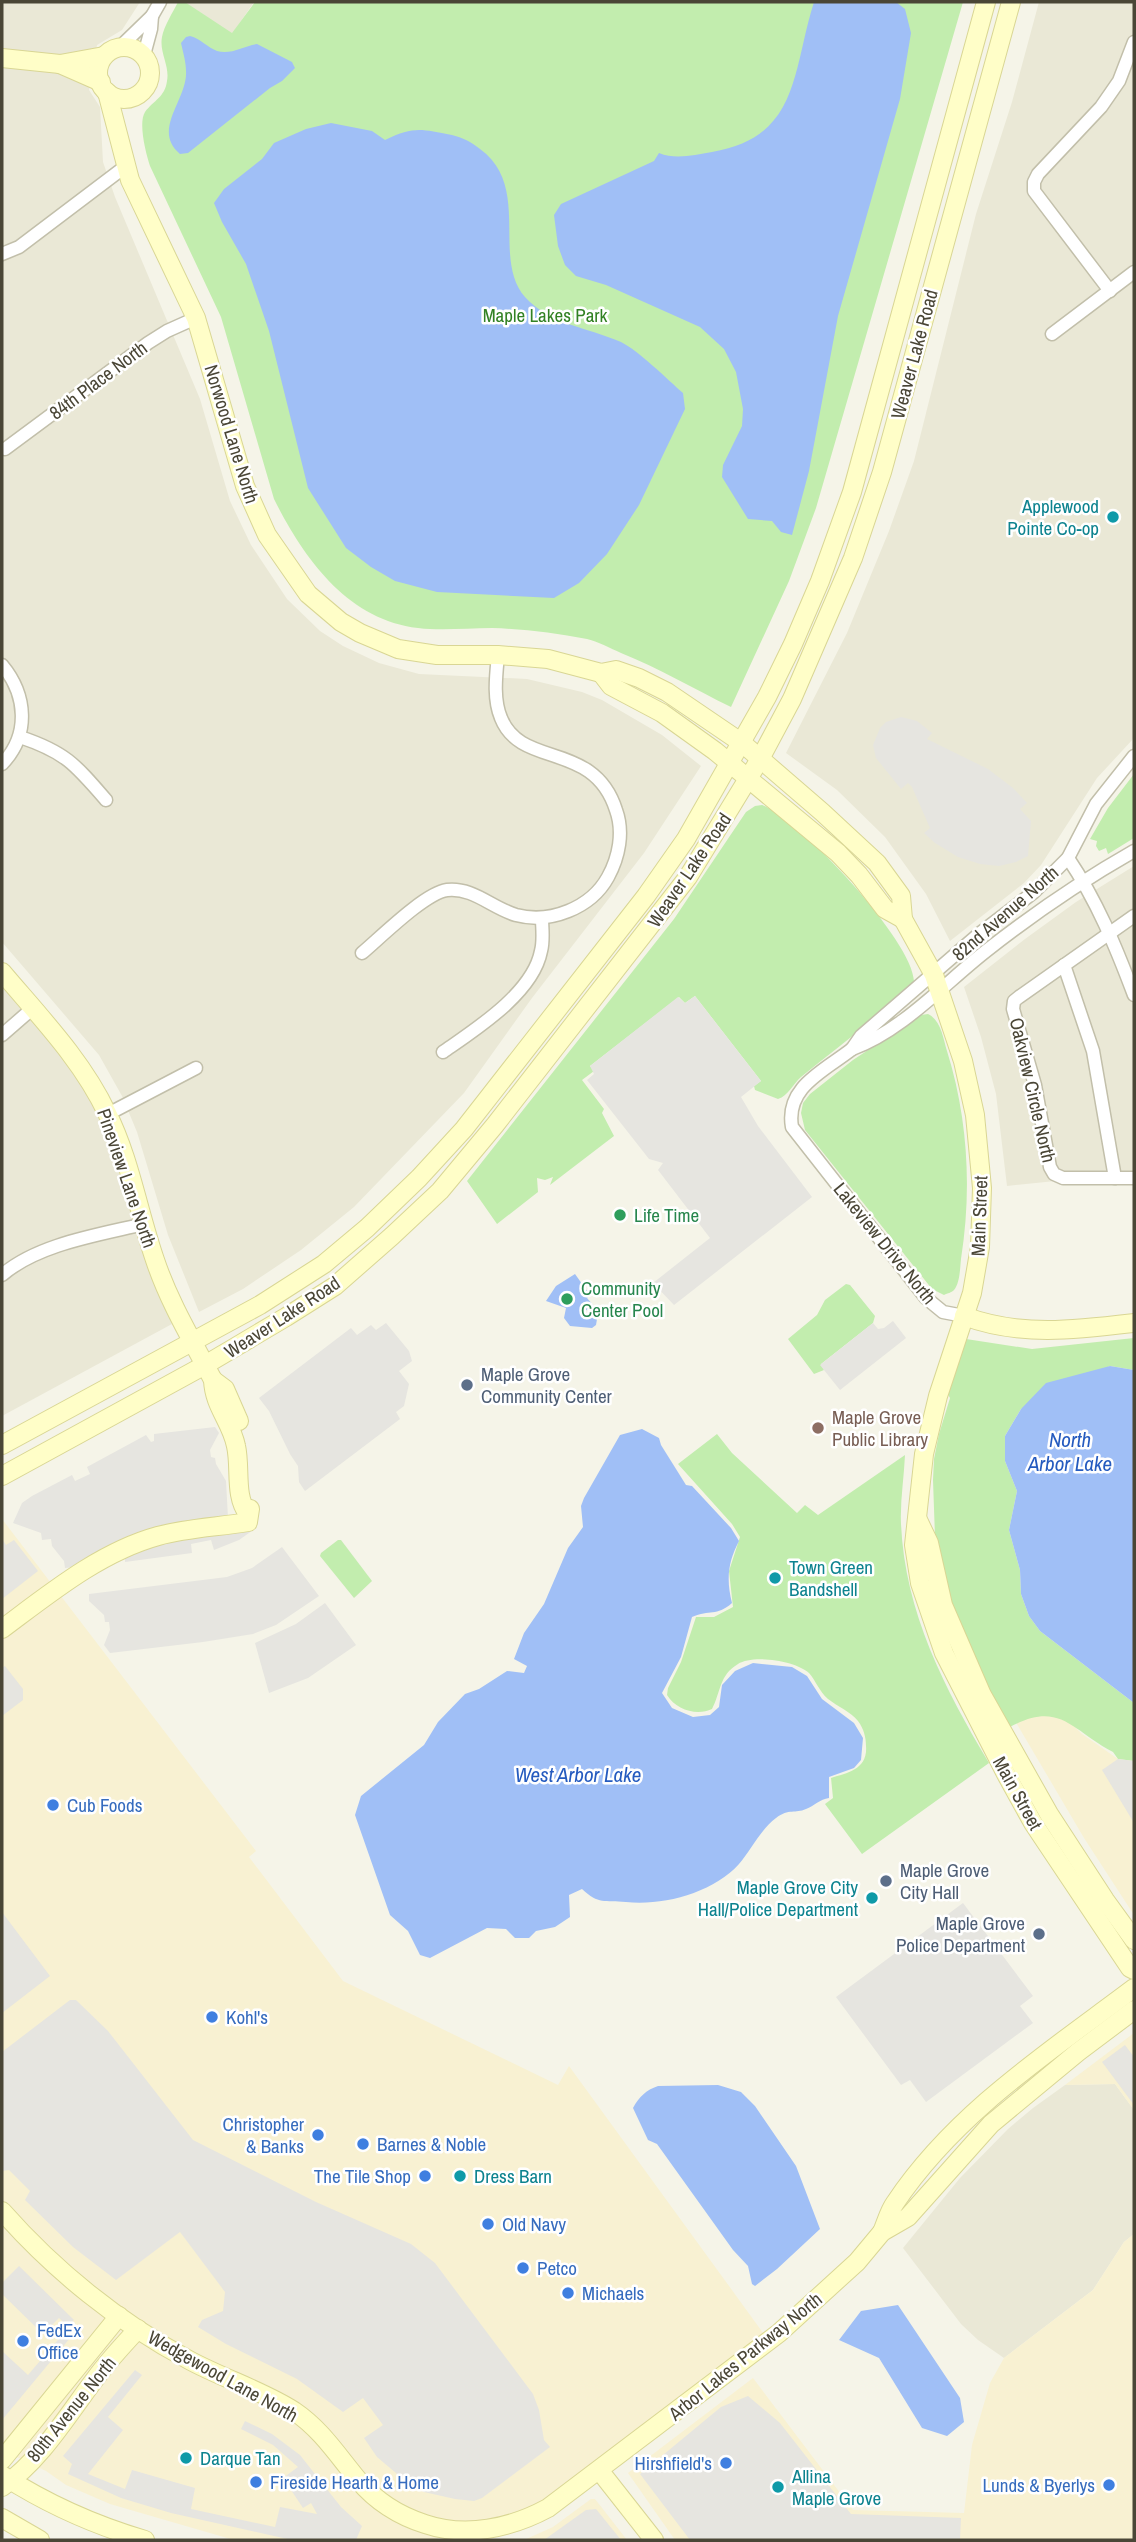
<svg xmlns="http://www.w3.org/2000/svg" width="1136" height="2542" font-family="'Archivo Narrow',sans-serif">
<rect width="100%" height="100%" fill="#f5f4e8"/>
<g fill="#eae8d6">
<path d="M2,2h138l-18,28 -25,15 -8,45 11,17 3,55 12,35 85,202 30,102 21,44 36,54 33,32 23,15 36,17 40,11 108,5 55,13 20,8 60,35 39,31 -57,87 -112,145 -68,95 -110,114 -53,43 -58,39 -44,23 -31,-77 -31,-103 -15,-36 -23,-41 -97,-113z"/>
<path d="M185,2h69l-22,32z"/>
<path d="M1039,2h95v736l-37,40 -56,87 -17,18 -74,58 -24,-47 -41,-57 -48,-47 -51,-37 61,-120 42,-102 25,-70 62,-247 36,-112z"/>
<path d="M1134,866v307l-127,13 -11,-92 -15,-57 -17,-50 61,-48 51,-37z"/>
<path d="M2,987l51,58 37,53 14,29 10,29 31,103 27,65 -170,92z"/>
<path d="M1115,2084l19,26v124l-10,8 -31,48 -89,68 -26,-18 -17,-16 -58,-76 57,-70 48,-49 25,-21 32,-23z"/>
</g>
<g fill="#f8f1d2">
<path d="M2,1519l254,332 -7,6 94,124 215,104 11,-19 200,275 -232,173 -97,14 -2,12h-204l-124,-36 -44,-19 -20,-14 -44,-21z"/>
<path d="M1005,1658l77,76 36,25 16,2v154l-50,-77 -70,-119z"/>
<path d="M1134,2033v77l-19,-26 -50,1z"/>
<path d="M1134,2234v306h-459l-47,-67 125,-95 100,132 111,3 8,-68 18,-62 14,-25 89,-68 31,-48z"/>
<path d="M591,2499h4l32,41h-103l29,-13z"/>
</g>
<g fill="#c2edae">
<path d="M178,2h7l47,31 23,-31h708l-147,506 -27,73 -58,126c-37,-18 -72,-39 -110,-54 -11,-5 -22,-11 -34,-14 -32,-6 -63,-10 -95,-11 -25,0 -50,3 -74,0 -71,-8 -115,-71 -144,-129l-53,-182 -71,-151c-4,-12 -12,-43 -5,-54 9,-12 20,-15 22,-31 3,-15 -8,-29 -5,-44 2,-11 11,-25 16,-35z"/>
<path d="M1134,774v64l-26,16 -2,-6 -7,3 -3,-5 1,-5 -7,-2 18,-31z"/>
<path d="M762,805c37,13 153,138 152,177 -35,35 -75,64 -113,95 -8,7 -13,19 -23,22l-23,-9 -1,-4 7,-5 -66,-85 -10,7 -6,-6 -89,69 4,5 -12,9 22,29 -2,4 12,23 -64,49 3,-8 -8,3 -8,-2 1,14 -41,32 -30,-43 207,-262 72,-107 9,-6z"/>
<path d="M928,1014c13,6 15,24 19,37 21,67 25,139 14,208 -1,9 -1,24 -7,31 -3,3 -6,3 -10,5l-12,-6 -127,-159 -4,-17 2,-10 7,-9 43,-34 68,-45z"/>
<path d="M846,1284l4,1 25,31 -2,7 -52,41 3,6 -10,4 -26,-35 29,-24 8,-15z"/>
<path d="M1134,1338v32l-24,-4 -89,43 -16,27v25l12,30 -8,39 11,40 1,24 8,22 11,15 94,72v58l-16,-2 -5,-7c-42,-22 -53,-52 -103,-25l-8,-7 -46,-103 -21,-80 -2,-57 1,-21 5,-25 11,-36 -4,-7 20,-52 66,10z"/>
<path d="M717,1434l15,19 65,60 8,-8 13,10 87,-60c-1,23 -5,46 -4,69 4,89 44,165 88,239l-127,91 -37,-50 8,-6 -2,-20c17,-5 37,-9 35,-32 0,-8 -2,-17 -8,-25 -7,-9 -21,-15 -30,-22 -9,-8 -12,-18 -19,-26 -13,-12 -56,-19 -71,-9 -19,11 -17,28 -26,45 -15,7 -36,1 -45,-14l1,-7 13,-26 15,-45h18l19,-10 -4,-36 11,-34 -8,-13 -54,-60z"/>
<path d="M338,1540h3l31,41 -18,17 -34,-42 1,-3z"/>
</g>
<g fill="#e6e5e0">
<path d="M901,717l16,4 15,12 -5,6 61,30 25,19 14,15 -7,6 11,12 -3,35 -12,6 -17,4 -19,-2 -22,-7 -23,-14 -11,-10 6,-5 -18,-41 -4,-4 -7,6 -25,-31 -3,-13 7,-17 6,-6z"/>
<path d="M695,996l66,85 -20,16 17,29 54,71 -138,108 -21,-22 57,-45 -52,-68 5,-7 -14,-4 -62,-79 7,-6 -4,-8 88,-69 7,6z"/>
<path d="M893,1321l13,17 -66,52 -20,-25 53,-42 5,6 6,-1z"/>
<path d="M386,1323l23,28 3,10 -13,10 10,13 -5,22 -8,6 4,7 -95,72 -6,-9 -1,-16 -8,-12 -21,-43 -10,-13 92,-70 6,7 14,-10 5,5z"/>
<path d="M215,1427l4,6 -9,17 1,7 4,1 1,6 10,17 2,37 22,3 6,7 -17,12 -25,10 -3,-10 -20,4 1,9 -67,9v-8l-20,10 -40,4 -1,-7 -12,-15 -1,-7 -9,1 -1,-7 -28,-10 9,-20 10,-7 40,-21 3,6 15,-7 -3,-7 59,-32 5,7 3,-1v-7z"/>
<path d="M2,1539l4,6 8,-5 24,31 -36,28z"/>
<path d="M282,1547l37,49 -43,29 -23,9 -50,8 -93,11 -6,-8 6,-15 -1,-8h-4l-1,-7 -15,-14v-7l138,-17 25,-9z"/>
<path d="M325,1603l31,42 -48,33 -39,15 -14,-50 41,-19z"/>
<path d="M5,1666l18,23v11l-21,16v-48z"/>
<path d="M1118,1759l16,2v62l-32,-53z"/>
<path d="M963,1903l70,93 -13,10 13,17 -107,79 -16,-22 -9,5 -65,-88z"/>
<path d="M2,1912l48,64 -48,37z"/>
<path d="M70,2000h6l32,31 85,109 123,62 95,42 24,19 98,131 6,16 5,30 6,7 -68,51 -8,3 -19,-2 -31,-7 -15,-8 -32,-27 -13,-19 19,-13 -20,-27 -20,14 -46,-33 -71,-35 -28,-17 4,-7 21,-9 2,-19 -45,-60 -64,48 -43,-33 -48,-47 5,-9 -21,-21 -7,1v-119z"/>
<path d="M1125,2045l9,12v48l-32,-43z"/>
<path d="M19,2266l55,54 -6,6 -9,-8 -16,16 -41,-40v-11z"/>
<path d="M69,2327l6,5 -73,88v-69l26,24z"/>
<path d="M135,2370l7,5 -34,42 15,13 -35,44 37,15 7,-19 63,18 -4,21 84,18 5,-20 37,7 -6,-11 -8,5 -20,-30 15,-11 -25,-22 -32,-16 4,-8 27,13 28,21 41,52 21,19 -6,14h-64l-121,-27 -50,-15 -53,-24 4,-10 -9,-8z"/>
<path d="M748,2396l32,27 71,91 110,4 -1,22h-270l-50,-66 81,-67z"/>
<path d="M596,2509l25,31h-77l42,-30z"/>
</g>
<g fill="#a0bff6">
<path d="M814,2h82l9,7 6,24 -11,66 -62,217 -29,155 -17,64 -11,-3 -9,-11 -24,-2 -26,-42 1,-12 19,-39 1,-17 -7,-37 -12,-23 -24,-22 -94,-42 -30,-9 -11,-11 -7,-19 -4,-31 7,-11 93,-43 5,-8c17,7 35,2 53,-1 88,-15 80,-81 102,-150z"/>
<path d="M190,36c11,3 17,11 27,15 14,4 27,-5 40,-7l35,18 3,6 -13,13 -12,7 -82,65 -8,1c-29,-24 8,-55 6,-83 0,-9 -3,-19 -5,-28l5,-6z"/>
<path d="M331,123l41,8 13,9c29,-14 36,-11 67,-5 12,3 19,7 28,14 52,38 11,109 45,148 24,27 64,31 96,45 18,9 46,37 62,51l2,16 -46,96 -32,49 -28,29 -25,15 -117,-6 -42,-11 -24,-14 -25,-19 -38,-60 -39,-157 -23,-67 -24,-42 -8,-19 10,-14 38,-30 12,-16 32,-14z"/>
<path d="M575,1274l15,21 -3,3 6,7 -9,7 13,7 -1,6 -4,3 -22,-2 -6,-8 2,-10 -20,-7 10,-15z"/>
<path d="M1110,1366l24,4v333l-94,-72 -11,-15 -8,-22 -1,-24 -11,-40 8,-39 -12,-30v-25l16,-27 25,-26z"/>
<path d="M642,1429l17,9 2,7 25,40 6,1 39,42 8,13c-11,21 -13,38 -7,62 -16,14 -22,6 -40,14l-11,40 -19,36 10,15 21,9 17,-2 9,-8 3,-22 13,-14 18,-8 39,4 15,9 15,23 32,24 9,15 -2,22 -7,8 -25,9v21c-9,1 -15,8 -23,11 -11,5 -17,-1 -30,9 -15,11 -25,32 -37,46 -26,29 -76,42 -113,38 -22,-2 -27,3 -44,-13l-13,6 1,22 -15,10 -19,4 -7,7h-14l-9,-9 -19,-1 -57,30 -10,-3 -12,-24 -18,-16 -35,-100 6,-19 63,-51 14,-23 27,-28 14,-5 28,-18 17,2 3,-7 -13,-7 10,-26 20,-29 24,-56 15,-21 -2,-21 3,-8 36,-63z"/>
<path d="M718,2085l23,7 14,14 41,60 24,63 -43,40 -22,17 -3,-2 -4,-18 -15,-16 -76,-106 -9,-4 -15,-32c6,-11 13,-18 25,-22z"/>
<path d="M898,2305l62,93 4,24 -17,14 -25,-8 -43,-70 -40,-18 22,-29z"/>
</g>
<g fill="none" stroke-linecap="round" stroke-linejoin="round">
<defs>
<g id="street">
<path d="M152,16l8,-14"/>
<path d="M120,47l32,-31 -1,13 -7,26"/>
<path d="M2,254l17,-7 107,-81"/>
<path d="M1110,291l-76,-100v-9l4,-8 63,-67 18,-26 15,-39"/>
<path d="M1052,334l82,-62"/>
<path d="M5,449l143,-106 19,-12 29,-13"/>
<path d="M2,665c25,30 28,70 0,99"/>
<path d="M20,737c45,15 55,27 86,63"/>
<path d="M1134,756l-38,48 -28,54 -34,34 -55,42 -118,102 -9,13c50,-18 93,-66 134,-98 47,-37 97,-71 148,-100"/>
<path d="M1068,858c29,43 48,89 66,137"/>
<path d="M1134,916l-115,81 -5,4 -1,8 22,76 15,82 4,7 9,4h71"/>
<path d="M362,953c19,-16 63,-60 85,-63 26,-3 45,18 69,25 34,9 75,-7 92,-38 11,-20 16,-45 8,-67 -22,-70 -95,-41 -115,-92 -8,-19 -5,-42 -3,-63"/>
<path d="M1064,965l29,86 22,127"/>
<path d="M2,1035l31,-27"/>
<path d="M852,1049c-28,22 -67,38 -60,78l134,171 17,14 21,4"/>
<path d="M443,1052c33,-23 90,-59 98,-101 3,-11 1,-23 1,-33"/>
<path d="M108,1114l88,-46"/>
<path d="M2,1275c36,-31 96,-40 142,-51"/>
</g>
<g id="secondary">
<circle cx="124" cy="73" r="26"/>
<path d="M2,58l58,6 44,-8"/>
<path d="M60,64l41,18"/>
<path d="M107,92l23,88 66,138 49,168 22,49 41,59 33,28 19,11 38,16 39,6h61l50,4 53,14 15,-3 23,8 28,14 75,51 80,69 55,51 24,33 2,23 31,56 29,86 12,54 7,73 -2,59 -8,46 -34,103 -14,58 -10,91 6,38 24,70 63,123 26,47 97,145 4,2"/>
<path d="M601,673l10,13 51,27 53,38 123,102 21,22 26,34 18,10"/>
<path d="M2,972c38,45 80,88 105,141 23,46 31,98 48,147 14,42 37,80 58,120 1,27 18,41 23,66 5,22 -2,50 12,68"/>
<path d="M964,1316c56,21 112,14 170,7"/>
<path d="M213,1380l12,9 14,32"/>
<path d="M2,1445l258,-140 64,-41 43,-36 52,-50 45,-49 182,-233 40,-57 81,-142 26,-53 27,-63 32,-89 134,-490"/>
<path d="M2,1476l203,-111 81,-48 49,-31 57,-50 48,-45 55,-66 193,-248 72,-118 32,-60 61,-141 29,-86 129,-470"/>
<path d="M918,1520l11,23 14,62 39,90 67,119 56,86 29,40"/>
<path d="M2,1629c47,-35 98,-77 156,-93 29,-8 60,-9 90,-14l2,-13"/>
<path d="M2,2211c52,59 117,112 187,149 33,18 74,31 105,51 28,19 44,45 65,70 17,20 41,35 66,43 41,14 86,4 123,-16l231,-175 78,-71 25,-30 26,-15 83,-93 87,-72 56,-42"/>
<path d="M882,2232c4,-9 7,-21 13,-29 60,-90 154,-151 239,-215"/>
<path d="M2,2460l117,-144"/>
<path d="M599,2470l55,70"/>
<path d="M2,2475c45,29 92,50 143,65"/>
<path d="M2,2487c38,-26 65,-71 93,-108 13,-18 28,-34 43,-50"/>
<path d="M2,2518l38,22"/>
</g>
</defs>
<use href="#street" stroke="#c2bfaa" stroke-width="15"/>
<use href="#secondary" stroke="#d9d694" stroke-width="20"/>
<use href="#street" stroke="#fff" stroke-width="12"/>
<use href="#secondary" stroke="#fffec8" stroke-width="18"/>
</g>
<g fill="#0f9aa8" stroke="#fff" stroke-width="2.5">
<circle cx="1113" cy="517" r="7"/>
<circle cx="775" cy="1578" r="7"/>
<circle cx="872" cy="1898" r="7"/>
<circle cx="460" cy="2176" r="7"/>
<circle cx="186" cy="2458" r="7"/>
<circle cx="778" cy="2487" r="7"/>
</g>
<g fill="#2e9e5b" stroke="#fff" stroke-width="2.5">
<circle cx="620" cy="1215" r="7"/>
<circle cx="567" cy="1299" r="7"/>
</g>
<g fill="#5c6f8a" stroke="#fff" stroke-width="2.5">
<circle cx="467" cy="1385" r="7"/>
<circle cx="886" cy="1881" r="7"/>
<circle cx="1039" cy="1934" r="7"/>
</g>
<circle fill="#8d6e63" stroke="#fff" stroke-width="2.5" cx="818" cy="1428" r="7"/>
<g fill="#3f7fe0" stroke="#fff" stroke-width="2.5">
<circle cx="53" cy="1805" r="7"/>
<circle cx="212" cy="2017" r="7"/>
<circle cx="318" cy="2135" r="7"/>
<circle cx="363" cy="2144" r="7"/>
<circle cx="425" cy="2176" r="7"/>
<circle cx="488" cy="2224" r="7"/>
<circle cx="523" cy="2268" r="7"/>
<circle cx="568" cy="2293" r="7"/>
<circle cx="23" cy="2341" r="7"/>
<circle cx="726" cy="2463" r="7"/>
<circle cx="256" cy="2482" r="7"/>
<circle cx="1109" cy="2485" r="7"/>
</g>
<g text-anchor="middle" dominant-baseline="central" stroke-width="5" stroke-linejoin="round" paint-order="stroke">
<g font-size="19" fill="#328123" stroke="#fff">
<text x="545" y="315">Maple Lakes Park</text>
</g>
<g font-size="19" fill="#4a4636" stroke="#fff">
<text transform="translate(914 354) rotate(-75)">Weaver Lake Road</text>
<text transform="translate(98 380) rotate(-37)">84th Place North</text>
<text transform="translate(232 434) rotate(73)">Norwood Lane North</text>
<text transform="translate(689 870) rotate(-56)">Weaver Lake Road</text>
<text transform="translate(1005 913) rotate(-41)">82nd Avenue North</text>
<text transform="translate(1033 1090) rotate(77)">Oakview Circle North</text>
<text transform="translate(127 1178) rotate(71)">Pineview Lane North</text>
<text transform="translate(979 1216) rotate(-88)">Main Street</text>
<text transform="translate(885 1243) rotate(51)">Lakeview Drive North</text>
<text transform="translate(282 1317) rotate(-33)">Weaver Lake Road</text>
<text transform="translate(1018 1793) rotate(61)">Main Street</text>
<text transform="translate(745 2356) rotate(-39)">Arbor Lakes Parkway North</text>
<text transform="translate(223 2376) rotate(29)">Wedgewood Lane North</text>
<text transform="translate(71 2409) rotate(-51)">80th Avenue North</text>
</g>
<g font-size="19" fill="#0d838f" stroke="#fff" text-anchor="start">
<text x="1099" y="506" text-anchor="end">Applewood<tspan x="1099" dy="22">Pointe Co-op</tspan></text>
<text x="789" y="1567">Town Green<tspan x="789" dy="22">Bandshell</tspan></text>
<text x="858" y="1887" text-anchor="end">Maple Grove City<tspan x="858" dy="22">Hall/Police Department</tspan></text>
<text x="474" y="2176">Dress Barn</text>
<text x="200" y="2458">Darque Tan</text>
<text x="792" y="2476">Allina<tspan x="792" dy="22">Maple Grove</tspan></text>
</g>
<g font-size="19" fill="#27864d" stroke="#fff" text-anchor="start">
<text x="634" y="1215">Life Time</text>
<text x="581" y="1288">Community<tspan x="581" dy="22">Center Pool</tspan></text>
</g>
<g font-size="19" fill="#4e5e75" stroke="#fff" text-anchor="start">
<text x="481" y="1374">Maple Grove<tspan x="481" dy="22">Community Center</tspan></text>
<text x="900" y="1870">Maple Grove<tspan x="900" dy="22">City Hall</tspan></text>
<text x="1025" y="1923" text-anchor="end">Maple Grove<tspan x="1025" dy="22">Police Department</tspan></text>
</g>
<g font-size="19" fill="#785e54" stroke="#fff" text-anchor="start">
<text x="832" y="1417">Maple Grove<tspan x="832" dy="22">Public Library</tspan></text>
</g>
<g font-size="19" fill="#366cbe" stroke="#fff" text-anchor="start">
<text x="67" y="1805">Cub Foods</text>
<text x="226" y="2017">Kohl's</text>
<text x="304" y="2124" text-anchor="end">Christopher<tspan x="304" dy="22">&amp; Banks</tspan></text>
<text x="377" y="2144">Barnes &amp; Noble</text>
<text x="411" y="2176" text-anchor="end">The Tile Shop</text>
<text x="502" y="2224">Old Navy</text>
<text x="537" y="2268">Petco</text>
<text x="582" y="2293">Michaels</text>
<text x="37" y="2330">FedEx<tspan x="37" dy="22">Office</tspan></text>
<text x="712" y="2463" text-anchor="end">Hirshfield's</text>
<text x="270" y="2482">Fireside Hearth &amp; Home</text>
<text x="1095" y="2485" text-anchor="end">Lunds &amp; Byerlys</text>
</g>
<g font-size="21" font-style="italic" fill="#255bbf" stroke="#fff">
<text x="1070" y="1439">North<tspan x="1070" dy="24">Arbor Lake</tspan></text>
<text x="578" y="1774">West Arbor Lake</text>
</g>
</g>
<rect width="1136" height="2542" fill="none" stroke="#4a4636" stroke-width="7"/>
</svg>
